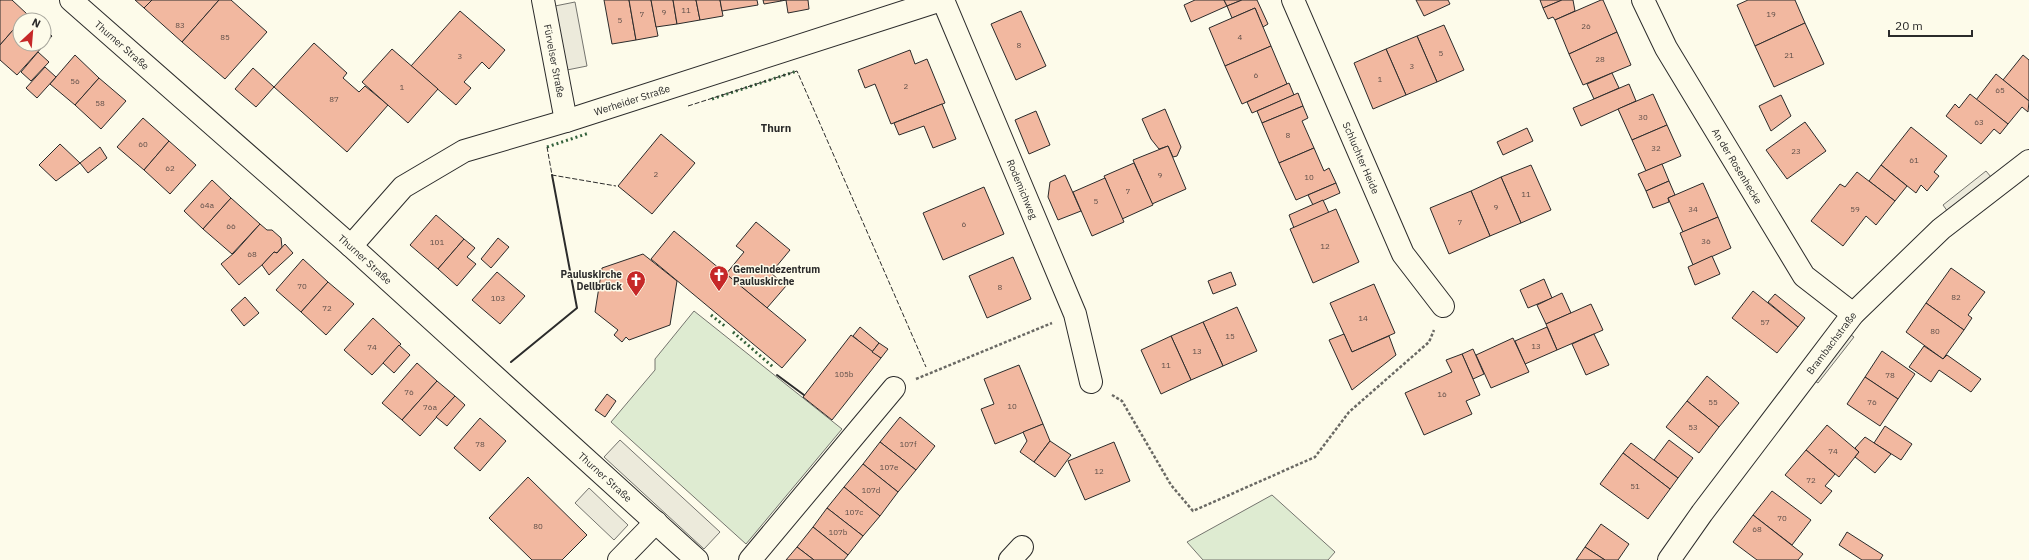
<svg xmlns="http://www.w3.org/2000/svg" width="2029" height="560" font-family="'IBM Plex Sans',sans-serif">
<rect width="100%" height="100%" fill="#fdfbea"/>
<g fill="#deebd1" stroke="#74746e">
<path d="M694,311l148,118 -96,115 -135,-122 44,-52v-11z"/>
<path d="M1272,495l63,57 -7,8h-125l-16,-18z"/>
</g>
<g fill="#eceadb" stroke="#74746e">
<path d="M575,2l12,64 -20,4 -12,-64z"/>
<path d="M1986,171l5,6 -43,35 -5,-7z"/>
<path d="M1848,333l6,4 -36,46 -6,-4z"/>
<path d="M620,440l100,92 -16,17 -100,-92z"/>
<path d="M589,488l39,37 -14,15 -39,-37z"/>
</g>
<g fill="#f2b8a0" stroke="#2b2b2b">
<path d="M0,0h12l15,14 -27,31z"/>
<path d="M135,0h17l-8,8z"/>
<path d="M152,0h67l-37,42 -38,-34z"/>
<path d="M219,0h12l36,32 -42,47 -43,-37z"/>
<path d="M604,0h25l7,40 -24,4z"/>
<path d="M629,0h22l7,36 -22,4z"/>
<path d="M651,0h22l4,24 -21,3z"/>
<path d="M673,0h23l4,20 -23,4z"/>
<path d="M696,0h24l3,16 -23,4z"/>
<path d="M720,0h37l1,5 -36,6z"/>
<path d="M763,0h18v1l-17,3z"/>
<path d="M781,0h27l1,9 -21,4 -2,-13 -5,1z"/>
<path d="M1195,0h29l3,6 -36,16 -7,-17z"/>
<path d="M1224,0h18l-15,6z"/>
<path d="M1242,0h15l11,24 -5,3 -8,-19 -23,10 -5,-12z"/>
<path d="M1416,0h32l2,4 -26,12z"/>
<path d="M1540,0h22l-19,8z"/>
<path d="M1562,0h11l2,11 -20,9 -2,-3 -5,2 -5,-11z"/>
<path d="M1601,0h2l14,32 -48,22 -14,-34z"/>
<path d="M1748,0h47l10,23 -50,23 -18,-41z"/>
<path d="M1255,8l16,38 -46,20 -16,-38z"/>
<path d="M460,11l45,39 -16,19 -7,-7 -18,20 7,6 -15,17 -45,-39z"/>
<path d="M1021,11l25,55 -30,14 -25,-56z"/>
<path d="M20,22v22h24v-15l8,7 -35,39 -17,-15v-15z"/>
<path d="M1805,23l19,41 -50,23 -19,-41z"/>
<path d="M1444,25l20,45 -27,12 -20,-46z"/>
<path d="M1617,32l14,33 -48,20 -14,-31z"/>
<path d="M1417,36l20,46 -31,13 -20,-46z"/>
<path d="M314,43l33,30 -4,5 16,14 6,-6 23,19 -41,47 -73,-65z"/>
<path d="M1271,46l16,38 -45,20 -17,-38z"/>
<path d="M392,49l46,40 -30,34 -46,-41z"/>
<path d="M1386,49l20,46 -33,14 -19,-46z"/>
<path d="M910,50l5,14 12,-5 18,44 -54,21 -16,-40 -10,4 -7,-18z"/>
<path d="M38,52l11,10 -18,19 -10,-9z"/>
<path d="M75,55l24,23 -24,27 -25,-21z"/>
<path d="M2023,55l6,5v41l-26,-21z"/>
<path d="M45,67l11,10 -19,21 -11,-10z"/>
<path d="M253,68l21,19 -18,20 -21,-18z"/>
<path d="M1612,73l7,15 -25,11 -7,-15z"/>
<path d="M1996,74l33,27 -1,11 -6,-5 -14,17 -32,-24z"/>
<path d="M99,78l27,23 -25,28 -26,-24z"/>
<path d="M1289,83l5,12 -42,18 -5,-11z"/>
<path d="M1629,84l7,17 -55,25 -8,-18z"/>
<path d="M1298,93l5,13 -41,17 -5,-12z"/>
<path d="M1653,94l14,31 -35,15 -14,-31z"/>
<path d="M1970,94l38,30 -8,10 -6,-5 -13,15 -35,-28 9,-12 4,4z"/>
<path d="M1781,95l10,21 -20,15 -12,-25z"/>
<path d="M942,104l14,35 -23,9 -9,-22 -25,9 -5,-12z"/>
<path d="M1303,106l5,12 -6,3 12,27 -35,15 -17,-40z"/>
<path d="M1165,109l16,38 -4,9 -4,1 -5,-11 -9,3 -8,-10 -9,-20z"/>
<path d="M1036,111l14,34 -21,9 -14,-34z"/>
<path d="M143,118l26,23 -25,29 -27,-23z"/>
<path d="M1805,122l21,29 -39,28 -21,-29z"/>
<path d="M1667,125l14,31 -35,15 -14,-31z"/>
<path d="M1911,127l36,29 -13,16 5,4 -12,15 -6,-6 -5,8 -35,-28z"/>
<path d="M1527,128l6,13 -30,14 -6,-13z"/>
<path d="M661,134l34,29 -43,51 -34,-28z"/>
<path d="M169,141l27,24 -26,29 -26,-24z"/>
<path d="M60,144l20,19 -24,18 -17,-16z"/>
<path d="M1168,146l18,43 -34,15 -19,-44z"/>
<path d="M100,147l7,11 -19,15 -8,-10z"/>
<path d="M1314,148l10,23 5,-3 7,15 -40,17 -17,-37z"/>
<path d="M1134,163l19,42 -31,14 -18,-43z"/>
<path d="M1662,164l7,17 -23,10 -8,-17z"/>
<path d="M1531,165l20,45 -30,13 -20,-46z"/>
<path d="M1881,165l26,21 -12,15 -26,-20z"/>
<path d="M1857,172l38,29 -19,24 -10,-9 -23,30 -32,-25 29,-37 5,3z"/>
<path d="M1065,175l16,36 -23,9 -10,-23 2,-15z"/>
<path d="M1501,177l20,46 -31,13 -19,-45z"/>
<path d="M1105,178l19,44 -32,14 -19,-44z"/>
<path d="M212,180l19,18 -28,31 -19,-18z"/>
<path d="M1669,181l6,14 -7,3 1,4 -16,6 -7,-17z"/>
<path d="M1336,183l4,10 -27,12 -5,-10z"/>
<path d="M1703,183l15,34 -35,15 -15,-34z"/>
<path d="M984,187l20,47 -61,26 -20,-47z"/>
<path d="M1471,191l19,45 -41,18 -19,-46z"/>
<path d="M231,198l29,26 -28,30 -29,-25z"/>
<path d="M1323,200l6,13 -35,15 -5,-13z"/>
<path d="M1336,209l23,53 -46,21 -23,-54z"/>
<path d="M436,215l28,24 -26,30 -28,-24z"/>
<path d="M1718,217l13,31 -38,17 -13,-32z"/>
<path d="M756,222l34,28 -19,23 15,13 -19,22 -41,-34 18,-22 -8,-6z"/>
<path d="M260,224l7,6h5l9,8 1,9 -5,6 -3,-1 -11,12 -24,21 -18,-21 13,-11z"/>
<path d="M674,231l132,109 -24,28 -131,-109z"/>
<path d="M498,238l11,9 -18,21 -10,-9z"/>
<path d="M464,239l11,9 -8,9 9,7 -19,22 -19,-17z"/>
<path d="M285,244l8,9 -24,22 -7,-10 12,-13 3,1z"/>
<path d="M643,254l34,27 -7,44 -41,15 -3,-3 -4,5 -8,-7 4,-5 -23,-18 7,-44z"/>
<path d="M1712,256l8,18 -25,11 -7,-18z"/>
<path d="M1013,257l18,42 -44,19 -18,-42z"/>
<path d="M303,259l25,23 -27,30 -25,-22z"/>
<path d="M1951,268l34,24 -17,23 4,3 -8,12 -38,-27z"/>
<path d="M497,272l28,24 -25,28 -28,-24z"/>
<path d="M1231,272l5,13 -23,9 -5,-13z"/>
<path d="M1544,279l8,19 -24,10 -8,-18z"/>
<path d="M328,282l26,22 -28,31 -25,-23z"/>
<path d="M1374,284l21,49 -43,19 -22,-49z"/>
<path d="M1753,291l45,36 -21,26 -45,-35z"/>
<path d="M1562,293l9,20 -25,11 -9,-19z"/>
<path d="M1775,294l30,24 -7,9 -30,-25z"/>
<path d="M245,297l14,16 -15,13 -13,-16z"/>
<path d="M1926,303l38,27 -21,29 -37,-27z"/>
<path d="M1591,304l12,26 -46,20 -11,-26z"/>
<path d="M1237,307l20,44 -34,15 -20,-44z"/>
<path d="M373,318l28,26 -29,31 -28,-25z"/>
<path d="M1203,322l20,44 -32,14 -20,-44z"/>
<path d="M860,327l19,16 -7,9 -19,-16z"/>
<path d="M1547,327l10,23 -32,14 -10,-23z"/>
<path d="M1344,334l8,18 37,-16 7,19 -44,35 -23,-50z"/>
<path d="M1594,334l15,31 -23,10 -14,-31z"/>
<path d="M851,335l30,23 -49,62 -29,-23z"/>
<path d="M1171,336l20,44 -30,14 -20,-44z"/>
<path d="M1513,338l16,34 -38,16 -15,-33z"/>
<path d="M879,343l9,6 -7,9 -9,-6z"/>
<path d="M399,345l11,10 -16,18 -11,-10z"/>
<path d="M1924,346l19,13 4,-4 34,24 -10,13 -32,-22 -8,12 -22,-15z"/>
<path d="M1473,349l11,25 -11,5 -11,-25z"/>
<path d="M1882,351l33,23 -17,25 -33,-22z"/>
<path d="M1462,354l18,41 -14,6 6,13 -48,21 -19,-42 47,-21 -6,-12z"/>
<path d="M417,363l20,18 -35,39 -20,-17z"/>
<path d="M1019,365l24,59 -48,20 -14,-35 13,-5 -10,-25z"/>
<path d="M1707,376l32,27 -20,24 -32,-26z"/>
<path d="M1865,377l33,22 -18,27 -33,-22z"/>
<path d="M437,381l18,15 -35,40 -18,-16z"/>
<path d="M607,394l9,7 -11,16 -10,-7z"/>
<path d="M455,396l10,9 -18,21 -11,-9z"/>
<path d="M1687,401l32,26 -20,26 -33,-26z"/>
<path d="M900,417l35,29 -19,24 -36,-28z"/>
<path d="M480,418l26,23 -26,30 -26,-23z"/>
<path d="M1043,424l7,17 -16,21 -14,-10 7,-11 -4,-9z"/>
<path d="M1827,425l32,27 -20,25 -33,-27z"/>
<path d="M1885,426l27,18 -11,16 -27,-17z"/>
<path d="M1865,437l26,17 -16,19 -20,-16 4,-5 -4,-4z"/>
<path d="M1669,440l24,18 -15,20 -24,-18z"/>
<path d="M1050,441l21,14 -16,22 -21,-15z"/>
<path d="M880,442l36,28 -18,22 -35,-28z"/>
<path d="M1114,442l16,39 -45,19 -17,-39z"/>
<path d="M1631,443l47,35 -8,11 -47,-36z"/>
<path d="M1806,450l29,24 -10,12 7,5 -11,13 -36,-29z"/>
<path d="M1623,453l47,36 -22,30 -48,-35z"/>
<path d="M863,464l35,28 -18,24 -36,-29z"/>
<path d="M528,477l59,58 -25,25h-30l-43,-42z"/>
<path d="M844,487l36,29 -17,20 -36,-28z"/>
<path d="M1772,491l39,29 -19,25 -39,-30z"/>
<path d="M827,508l36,28 -15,19 -35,-28z"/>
<path d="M1753,515l50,39 -5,6h-41l-24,-18z"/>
<path d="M1601,524l28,20 -11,16h-13l-20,-13z"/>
<path d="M813,527l35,28 -4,5h-30l-17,-13z"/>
<path d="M1847,532l36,23 -3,5h-18l-23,-15z"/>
<path d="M797,547l17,13h-28z"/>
<path d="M1585,547l20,13h-29z"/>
</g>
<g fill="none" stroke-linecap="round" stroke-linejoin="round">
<defs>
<g id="minor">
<path id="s1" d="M71,0l280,246 346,314"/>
<path id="s2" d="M543,0l23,121"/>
<path id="s3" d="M943,0l132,314 16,68"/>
<path id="s4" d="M1293,0l110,254 40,52"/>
<path id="s5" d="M1643,0l23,48 138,228 49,38"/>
<path id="s6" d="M351,246l52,-59 61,-36 102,-30 375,-121"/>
<path d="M619,560l37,-38"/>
<path d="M750,560l144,-172"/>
<path d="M1010,560l12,-13"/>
<path id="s7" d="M1669,560l33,-47 151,-199 88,-85 88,-68"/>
</g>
</defs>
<use href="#minor" stroke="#2b2b2b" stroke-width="24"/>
<g stroke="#6a6964" stroke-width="2.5" stroke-dasharray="3 2" stroke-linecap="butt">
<path d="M916,379l136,-56"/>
<path d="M1112,395l10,6 49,84 22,26 122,-54 34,-45 80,-70 5,-12"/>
</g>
<use href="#minor" stroke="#fdfbea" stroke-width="22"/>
<g stroke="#34623c" stroke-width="3" stroke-dasharray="2 3" stroke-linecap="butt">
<path d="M712,99l85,-28"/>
<path d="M547,147l42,-14"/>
<path d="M711,315l15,12"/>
<path d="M733,332l40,35"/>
</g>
<g stroke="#2b2b2b" stroke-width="1" stroke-dasharray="5 2" stroke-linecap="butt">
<path d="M688,106l109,-35 129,296"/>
<path d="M547,147l5,28 64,11"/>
</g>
<g stroke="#2b2b2b" stroke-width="2">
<path d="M511,362l66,-54 -25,-133"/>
<path d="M777,375l27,20"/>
</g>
</g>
<defs>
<symbol id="church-pin" viewBox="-11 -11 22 30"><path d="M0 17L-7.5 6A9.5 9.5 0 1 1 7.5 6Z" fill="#c62828" stroke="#fdfbea"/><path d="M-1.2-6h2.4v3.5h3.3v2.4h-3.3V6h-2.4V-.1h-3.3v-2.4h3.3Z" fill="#fff"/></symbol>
</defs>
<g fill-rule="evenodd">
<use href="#church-pin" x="708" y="264" width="22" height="30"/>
<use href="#church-pin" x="625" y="269" width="22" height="30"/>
</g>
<g text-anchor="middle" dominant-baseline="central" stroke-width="3" stroke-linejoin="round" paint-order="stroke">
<g font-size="8" fill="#5d4e48">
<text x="686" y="10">11</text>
<text x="664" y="12">9</text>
<text x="642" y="14">7</text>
<text x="1771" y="14">19</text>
<text x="620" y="20">5</text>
<text x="180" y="25">83</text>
<text x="1586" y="26">26</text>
<text x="225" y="37">85</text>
<text x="1240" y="37">4</text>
<text x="1019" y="45">8</text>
<text x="1441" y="53">5</text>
<text x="1789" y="55">21</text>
<text x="460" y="56">3</text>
<text x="1600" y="59">28</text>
<text x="1412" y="66">3</text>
<text x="1256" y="75">6</text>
<text x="1380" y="79">1</text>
<text x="75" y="81">56</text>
<text x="906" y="86">2</text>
<text x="402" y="87">1</text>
<text x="2000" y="90">65</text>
<text x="334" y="99">87</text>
<text x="100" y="103">58</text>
<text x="1643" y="117">30</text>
<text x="1979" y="122">63</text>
<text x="1288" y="135">8</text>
<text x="143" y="144">60</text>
<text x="1656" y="148">32</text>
<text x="1796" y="151">23</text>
<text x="1914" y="160">61</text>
<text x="170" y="168">62</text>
<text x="656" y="174">2</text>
<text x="1160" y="175">9</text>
<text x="1309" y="177">10</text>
<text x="1128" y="191">7</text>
<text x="1526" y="194">11</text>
<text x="1096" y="201">5</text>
<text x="207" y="205">64a</text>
<text x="1496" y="207">9</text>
<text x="1693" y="209">34</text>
<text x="1855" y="209">59</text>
<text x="1460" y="222">7</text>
<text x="964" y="224">6</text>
<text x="231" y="226">66</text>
<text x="1706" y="241">36</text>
<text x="437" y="242">101</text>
<text x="1325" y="246">12</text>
<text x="252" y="254">68</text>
<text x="302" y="286">70</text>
<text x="1000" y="287">8</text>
<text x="1956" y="297">82</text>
<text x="498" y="298">103</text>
<text x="327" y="308">72</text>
<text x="1363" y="318">14</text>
<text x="1765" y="322">57</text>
<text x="1935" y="331">80</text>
<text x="1230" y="336">15</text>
<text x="1536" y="346">13</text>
<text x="372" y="347">74</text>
<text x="1197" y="351">13</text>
<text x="1166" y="365">11</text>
<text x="844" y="374">105b</text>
<text x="1890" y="375">78</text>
<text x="409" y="392">76</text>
<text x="1442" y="394">16</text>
<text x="1713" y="402">55</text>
<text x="1872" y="402">76</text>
<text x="1012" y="406">10</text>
<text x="430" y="407">76a</text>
<text x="1693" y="427">53</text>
<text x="480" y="444">78</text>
<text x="908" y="444">107f</text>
<text x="1833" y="451">74</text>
<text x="889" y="467">107e</text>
<text x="1099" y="471">12</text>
<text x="1811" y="480">72</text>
<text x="1635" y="486">51</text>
<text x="871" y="490">107d</text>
<text x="854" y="512">107c</text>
<text x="1782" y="518">70</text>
<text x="538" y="526">80</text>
<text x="1757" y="529">68</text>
<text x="838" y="532">107b</text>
</g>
<g font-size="10" fill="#2b2b2b" stroke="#fdfbea">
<text stroke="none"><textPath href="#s1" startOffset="68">Thurner Straße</textPath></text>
<text stroke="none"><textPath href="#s2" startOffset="62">Fürvelser Straße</textPath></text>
<text stroke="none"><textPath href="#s6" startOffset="325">Werheider Straße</textPath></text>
<text stroke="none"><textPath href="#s4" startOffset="172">Schluchter Heide</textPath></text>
<text stroke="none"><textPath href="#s5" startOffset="191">An der Rosenhecke</textPath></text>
<text stroke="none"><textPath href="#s3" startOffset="205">Rodemichweg</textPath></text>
<text stroke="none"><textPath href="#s1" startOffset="392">Thurner Straße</textPath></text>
<text stroke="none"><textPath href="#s7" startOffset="271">Brambachstraße</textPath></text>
<text stroke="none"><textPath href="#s1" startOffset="716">Thurner Straße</textPath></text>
</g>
<g font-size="10" font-weight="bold" fill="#2b2b2b" stroke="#fdfbea" text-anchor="start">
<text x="733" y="269">Gemeindezentrum<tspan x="733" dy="12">Pauluskirche</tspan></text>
<text x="622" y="274" text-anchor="end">Pauluskirche<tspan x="622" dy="12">Dellbrück</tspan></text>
</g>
<g font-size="11" font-weight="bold" fill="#2b2b2b" stroke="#fdfbea">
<text x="776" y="128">Thurn</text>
</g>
</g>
<g transform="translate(32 32) rotate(26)"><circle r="19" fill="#fdfbea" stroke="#a9a89e"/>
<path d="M0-3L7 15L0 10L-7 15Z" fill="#c62828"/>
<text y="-6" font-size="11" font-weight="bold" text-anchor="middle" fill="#2b2b2b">N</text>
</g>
<path d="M1889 30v6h83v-6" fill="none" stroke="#2b2b2b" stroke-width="2"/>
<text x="1895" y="30" font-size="12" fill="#2b2b2b" stroke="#fdfbea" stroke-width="3" paint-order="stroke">20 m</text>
</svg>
